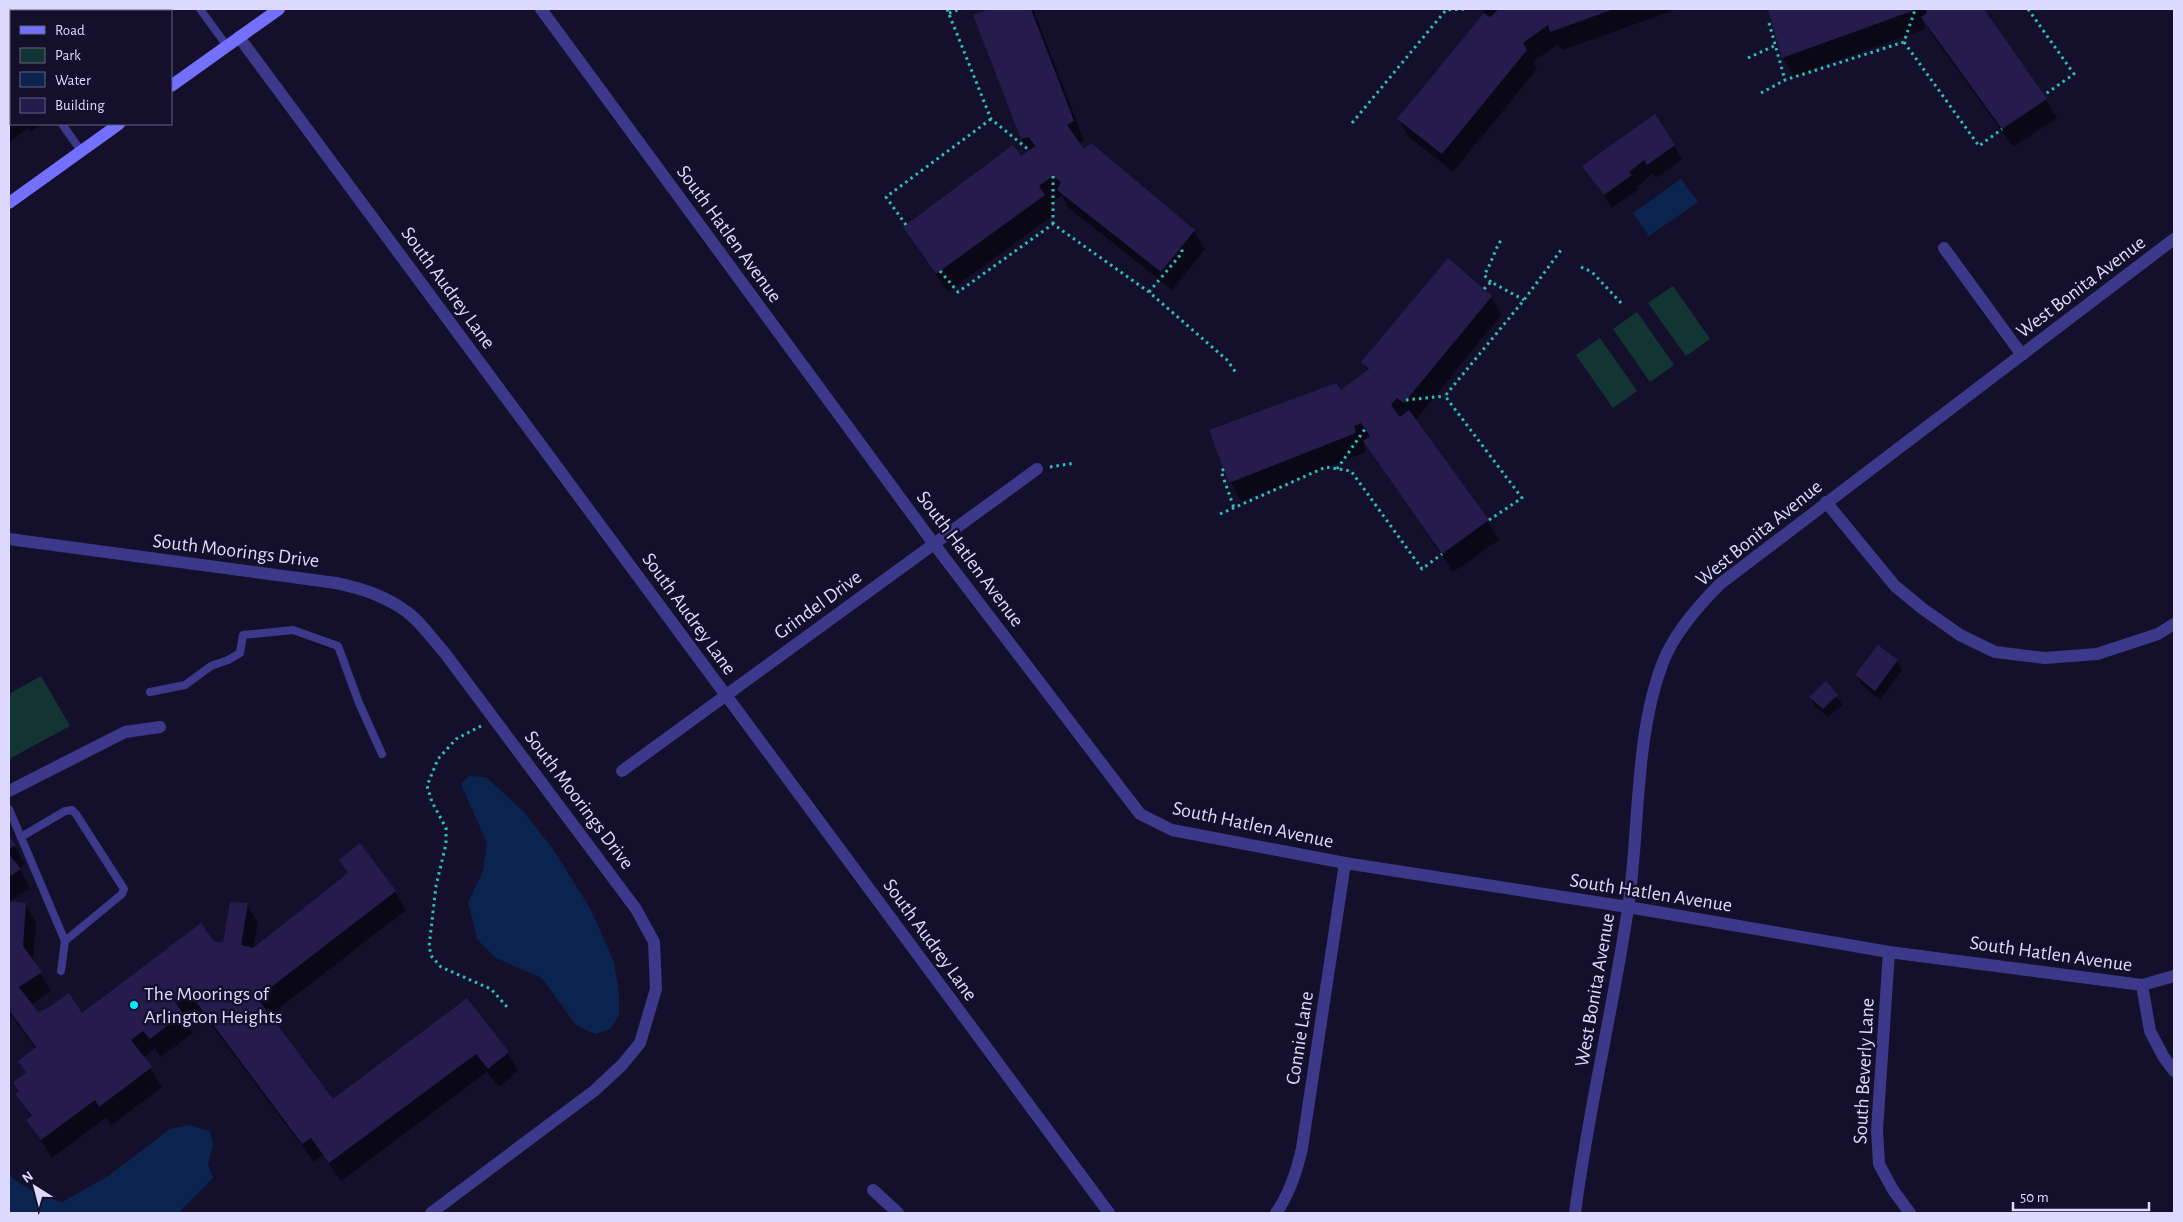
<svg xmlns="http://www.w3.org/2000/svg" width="2183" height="1222" font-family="'Alegreya Sans',sans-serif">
<rect width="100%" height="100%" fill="#14102b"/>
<g fill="#123534">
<path d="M1673,286l37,53 -24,17 -38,-53z"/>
<path d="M1637,312l37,53 -24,17 -37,-53z"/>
<path d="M1600,338l37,53 -24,17 -37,-53z"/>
<path d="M41,676l29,50 -61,33v-65z"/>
</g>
<g fill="#0b244f">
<path d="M1681,179l17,23 -49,34 -16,-23z"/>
<path d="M469,776l17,1 37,34 30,38 37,59 24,54 5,32v22l-9,13 -15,5 -19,-9 -34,-47 -46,-20 -19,-19 -9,-37 15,-31 4,-28 -26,-59z"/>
<path d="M189,1125l21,6 3,14 -5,19 5,14 -35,35h-169v-38c17,14 32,21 53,27l46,-26 62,-47z"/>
</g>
<g fill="#0007">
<path d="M49,9h36l2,2h-41z"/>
<path d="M993,9h40l51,131 -5,3 5,7 110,81 11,18 -33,41 -103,-82 -7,-12 -13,8 6,10 -107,78 -32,-46 -11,-18 125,-77 -8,-12 -48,-123z"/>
<path d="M1481,9h197l-116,41 -4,-6 -25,18 4,7 -84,103 -44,-35 -11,-18 87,-105z"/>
<path d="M1769,9h214l63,91 11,18 -44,29 -80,-111 -10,-18 2,11 -131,47 -11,-18z"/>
<path d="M9,75l2,2v47h30l-10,8 -3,-4 -19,14z"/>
<path d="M1674,145l8,14 -26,19 -3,-5 -16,14 1,3 -26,18 -28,-41z"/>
<path d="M1491,296l10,19 -86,106 73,100 11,19 -46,32 -87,-128 -2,1 2,7 -125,49 -10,-18 -20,-53 129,-39 28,-20 -5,-8z"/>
<path d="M1878,646l19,15 5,9 -22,30 -18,-15 -6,-10z"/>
<path d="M1826,683l17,22 -15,12 -13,-11 -5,-9z"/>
<path d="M9,838l16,26 -6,4 11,20 -21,14z"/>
<path d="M360,845l35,47 11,18 -137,106 64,85 134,-101 41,53 10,18 -19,16 -12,-15 -146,109 -18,-26 -9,7 -115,-153 -15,10 9,14 -32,24 -6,-9 -12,10 19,29 -51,38 -5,-7 -54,40 -24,-37 4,-3 -15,-24 3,-2 6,-18 -7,-13 17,-12 -27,-37 1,-109 15,1 11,19 -3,39 18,29 -20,14 7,9h44l131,-71h11l23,-38 11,18 -5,26 96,-74 -9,-15z"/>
</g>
<g fill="#251b4c">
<path d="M47,9h39l2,2h-44z"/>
<path d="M989,9h42l43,112 -7,4 17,24 7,-6 104,87 -34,42 -104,-82 4,-8 -8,-6 -14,10 6,9 -109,79 -33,-47 110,-82 8,11 14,-10 -6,-9 -8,2 -48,-124z"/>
<path d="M1495,9h119l-64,23 -2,-7 -25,18 4,7 -85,104 -45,-35 87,-106 6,4 7,-6z"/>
<path d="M1768,9h147v1l-133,48z"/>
<path d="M1925,9h59l63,90 -45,30 -81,-112 6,-4z"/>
<path d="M10,73l1,48 -2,2v-49z"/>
<path d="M1655,114l20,31 -28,20 -3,-5 -15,12 3,3 -28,20 -22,-29z"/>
<path d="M1448,258l44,38 -88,107 -7,-5 -6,7 9,12 9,-7 80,110 -47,34 -79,-113 7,-5 -9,-13 -7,3 2,7 -127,50 -20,-53 127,-47 5,7 28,-21 -8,-7z"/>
<path d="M1878,645l20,15 -23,31 -20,-16z"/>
<path d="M1826,681l12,14 -15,14 -14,-12z"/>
<path d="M9,836l7,9 -7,4z"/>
<path d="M360,843l36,48 -139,107 76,101 134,-101 42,54 -21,17 -12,-15 -147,109 -18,-25 -9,6 -114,-153 -14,9 9,14 -33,25 -7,-8 -12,9 21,27 -53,40 -4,-7 -54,40 -15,-20 6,-4 -17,-22 4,-3 -6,-9 13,-9 -8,-12 18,-14 -27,-37v-109l17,2 -3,43 19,26 -23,15 19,25 8,-3 23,-16 13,20 119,-90 13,19h9l7,-40 18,1 -7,42 12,3 95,-75 -9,-13z"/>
<path d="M9,854l12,15 -12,8z"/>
</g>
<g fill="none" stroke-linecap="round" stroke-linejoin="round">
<g stroke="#2cc1b7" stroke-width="3" stroke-dasharray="2.5 4" stroke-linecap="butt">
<path d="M947,9l44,110 38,31"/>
<path d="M2028,9l46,65 -30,21"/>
<path d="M949,13l12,-4"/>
<path d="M1769,23l16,57"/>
<path d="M1904,42l75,104 23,-17"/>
<path d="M1748,58l28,-13"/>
<path d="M1761,93l24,-13 119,-38 11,-32"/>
<path d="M1352,123l94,-113 20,-1"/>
<path d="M1053,176v48"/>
<path d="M906,225l-20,-28 105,-78"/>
<path d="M1581,267l11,5 30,32"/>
<path d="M940,271l18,21 95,-68 96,68 78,68 10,14"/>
<path d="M1491,282l-7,-7c8,-12 10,-25 18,-36"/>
<path d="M1484,289l7,-7 33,18"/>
<path d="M1149,292l33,-39v-6"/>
<path d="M1406,400l39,-4"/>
<path d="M1050,467l25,-4"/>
<path d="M1224,469l-3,2 13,37"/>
<path d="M1337,469l28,-40"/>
<path d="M1220,514l106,-47 25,4 71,98 20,-15"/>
<path d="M1489,520l33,-22 -77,-102 79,-96 37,-50"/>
<path d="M481,726l-25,13 -18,20 -11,27 5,16 14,26v16l-10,42 -7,61 3,10 9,10 50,22 17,19"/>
</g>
<g stroke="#3c398b" stroke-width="8">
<path d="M200,9l27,37"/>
<path d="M9,56l2,1"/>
<path d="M62,124l19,27"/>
<path d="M150,692l35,-7 26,-19 17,-6 12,-7 3,-18 50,-5 45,16 21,57 23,51"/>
<path d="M9,809l56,132 -4,30"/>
<path d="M21,837l44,-26 7,-1 4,4 48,75 -2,5 -57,47"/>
</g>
<g stroke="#3c398b" stroke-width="12">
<path d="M541,9l393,535 206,270 32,16 173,33 283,44 261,45 253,33 32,-9"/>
<path d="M239,37l870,1176"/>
<path d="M1944,248l78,107"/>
<path d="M1826,502l69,84 28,23 37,26 35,17 50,6 52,-4 61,-20 16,-10"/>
<path d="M9,539l327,44c25,5 50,13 71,29 14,10 25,27 37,40l192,257 18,33 2,47 -16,54 -18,22 -28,26 -163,122"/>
<path d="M622,771l415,-302"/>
<path d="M9,791l116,-59 35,-5"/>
<path d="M1889,952l-12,178 2,34 14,26 17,23"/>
<path d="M2142,985l8,46 13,25 11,15"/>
<path d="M873,1190l25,23"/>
<path d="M1276,1213c14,-20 21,-42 26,-65l43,-285"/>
<path d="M1575,1213c13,-102 38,-203 53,-305 12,-79 6,-171 35,-246 11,-28 36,-57 57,-78l454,-345"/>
</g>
<g stroke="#7370ff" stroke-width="12">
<path d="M171,86l108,-77"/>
<path d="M9,203l110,-79"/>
</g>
</g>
<circle fill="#05e7ff" stroke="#14102b" stroke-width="2" cx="134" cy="1005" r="5"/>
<g text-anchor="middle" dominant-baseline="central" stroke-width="5" stroke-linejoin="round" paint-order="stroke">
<g font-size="20" fill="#ded9ff" stroke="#14102b">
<text transform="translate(729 234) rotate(54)">South Hatlen Avenue</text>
<text transform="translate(2081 287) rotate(-37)">West Bonita Avenue</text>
<text transform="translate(448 288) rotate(54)">South Audrey Lane</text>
<text transform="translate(1759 533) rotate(-39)">West Bonita Avenue</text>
<text transform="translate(236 551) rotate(7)">South Moorings Drive</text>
<text transform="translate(970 559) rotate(53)">South Hatlen Avenue</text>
<text transform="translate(818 605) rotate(-36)">Grindel Drive</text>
<text transform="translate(689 614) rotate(54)">South Audrey Lane</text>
<text transform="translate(579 800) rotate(53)">South Moorings Drive</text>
<text transform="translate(1253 825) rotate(12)">South Hatlen Avenue</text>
<text transform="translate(1651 893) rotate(9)">South Hatlen Avenue</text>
<text transform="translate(930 940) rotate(54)">South Audrey Lane</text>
<text transform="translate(2051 954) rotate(8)">South Hatlen Avenue</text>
<text transform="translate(1595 990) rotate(-80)">West Bonita Avenue</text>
<text transform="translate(1300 1038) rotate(-81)">Connie Lane</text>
<text transform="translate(1864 1071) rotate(-87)">South Beverly Lane</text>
</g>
<g font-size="20" fill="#ded9ff" stroke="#14102b" text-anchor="start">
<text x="144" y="994">The Moorings of<tspan x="144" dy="23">Arlington Heights</tspan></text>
</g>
</g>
<rect width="2183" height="1222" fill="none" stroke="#ded9ff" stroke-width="20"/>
<rect x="10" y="10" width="162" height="115" fill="#14102b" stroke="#656080"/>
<rect x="20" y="26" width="25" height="8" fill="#7370ff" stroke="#656080"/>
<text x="55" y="35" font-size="15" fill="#ded9ff">Road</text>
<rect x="20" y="48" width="25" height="15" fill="#123534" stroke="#656080"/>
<text x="55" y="60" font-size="15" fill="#ded9ff">Park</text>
<rect x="20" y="72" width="25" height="15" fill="#0b244f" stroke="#656080"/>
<text x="55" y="85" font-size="15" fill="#ded9ff">Water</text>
<rect x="20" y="98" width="25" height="15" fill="#251b4c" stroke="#656080"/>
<text x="55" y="110" font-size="15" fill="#ded9ff">Building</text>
<g transform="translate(35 1187) rotate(324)" stroke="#14102b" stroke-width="4" paint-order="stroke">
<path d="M0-4L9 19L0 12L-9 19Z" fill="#ded9ff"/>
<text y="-8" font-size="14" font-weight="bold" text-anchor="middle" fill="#ded9ff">N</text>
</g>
<path d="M2013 1202v8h136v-8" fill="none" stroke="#ded9ff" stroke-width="2.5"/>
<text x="2020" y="1202" font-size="15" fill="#ded9ff" stroke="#14102b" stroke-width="4" paint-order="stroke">50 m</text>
</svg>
